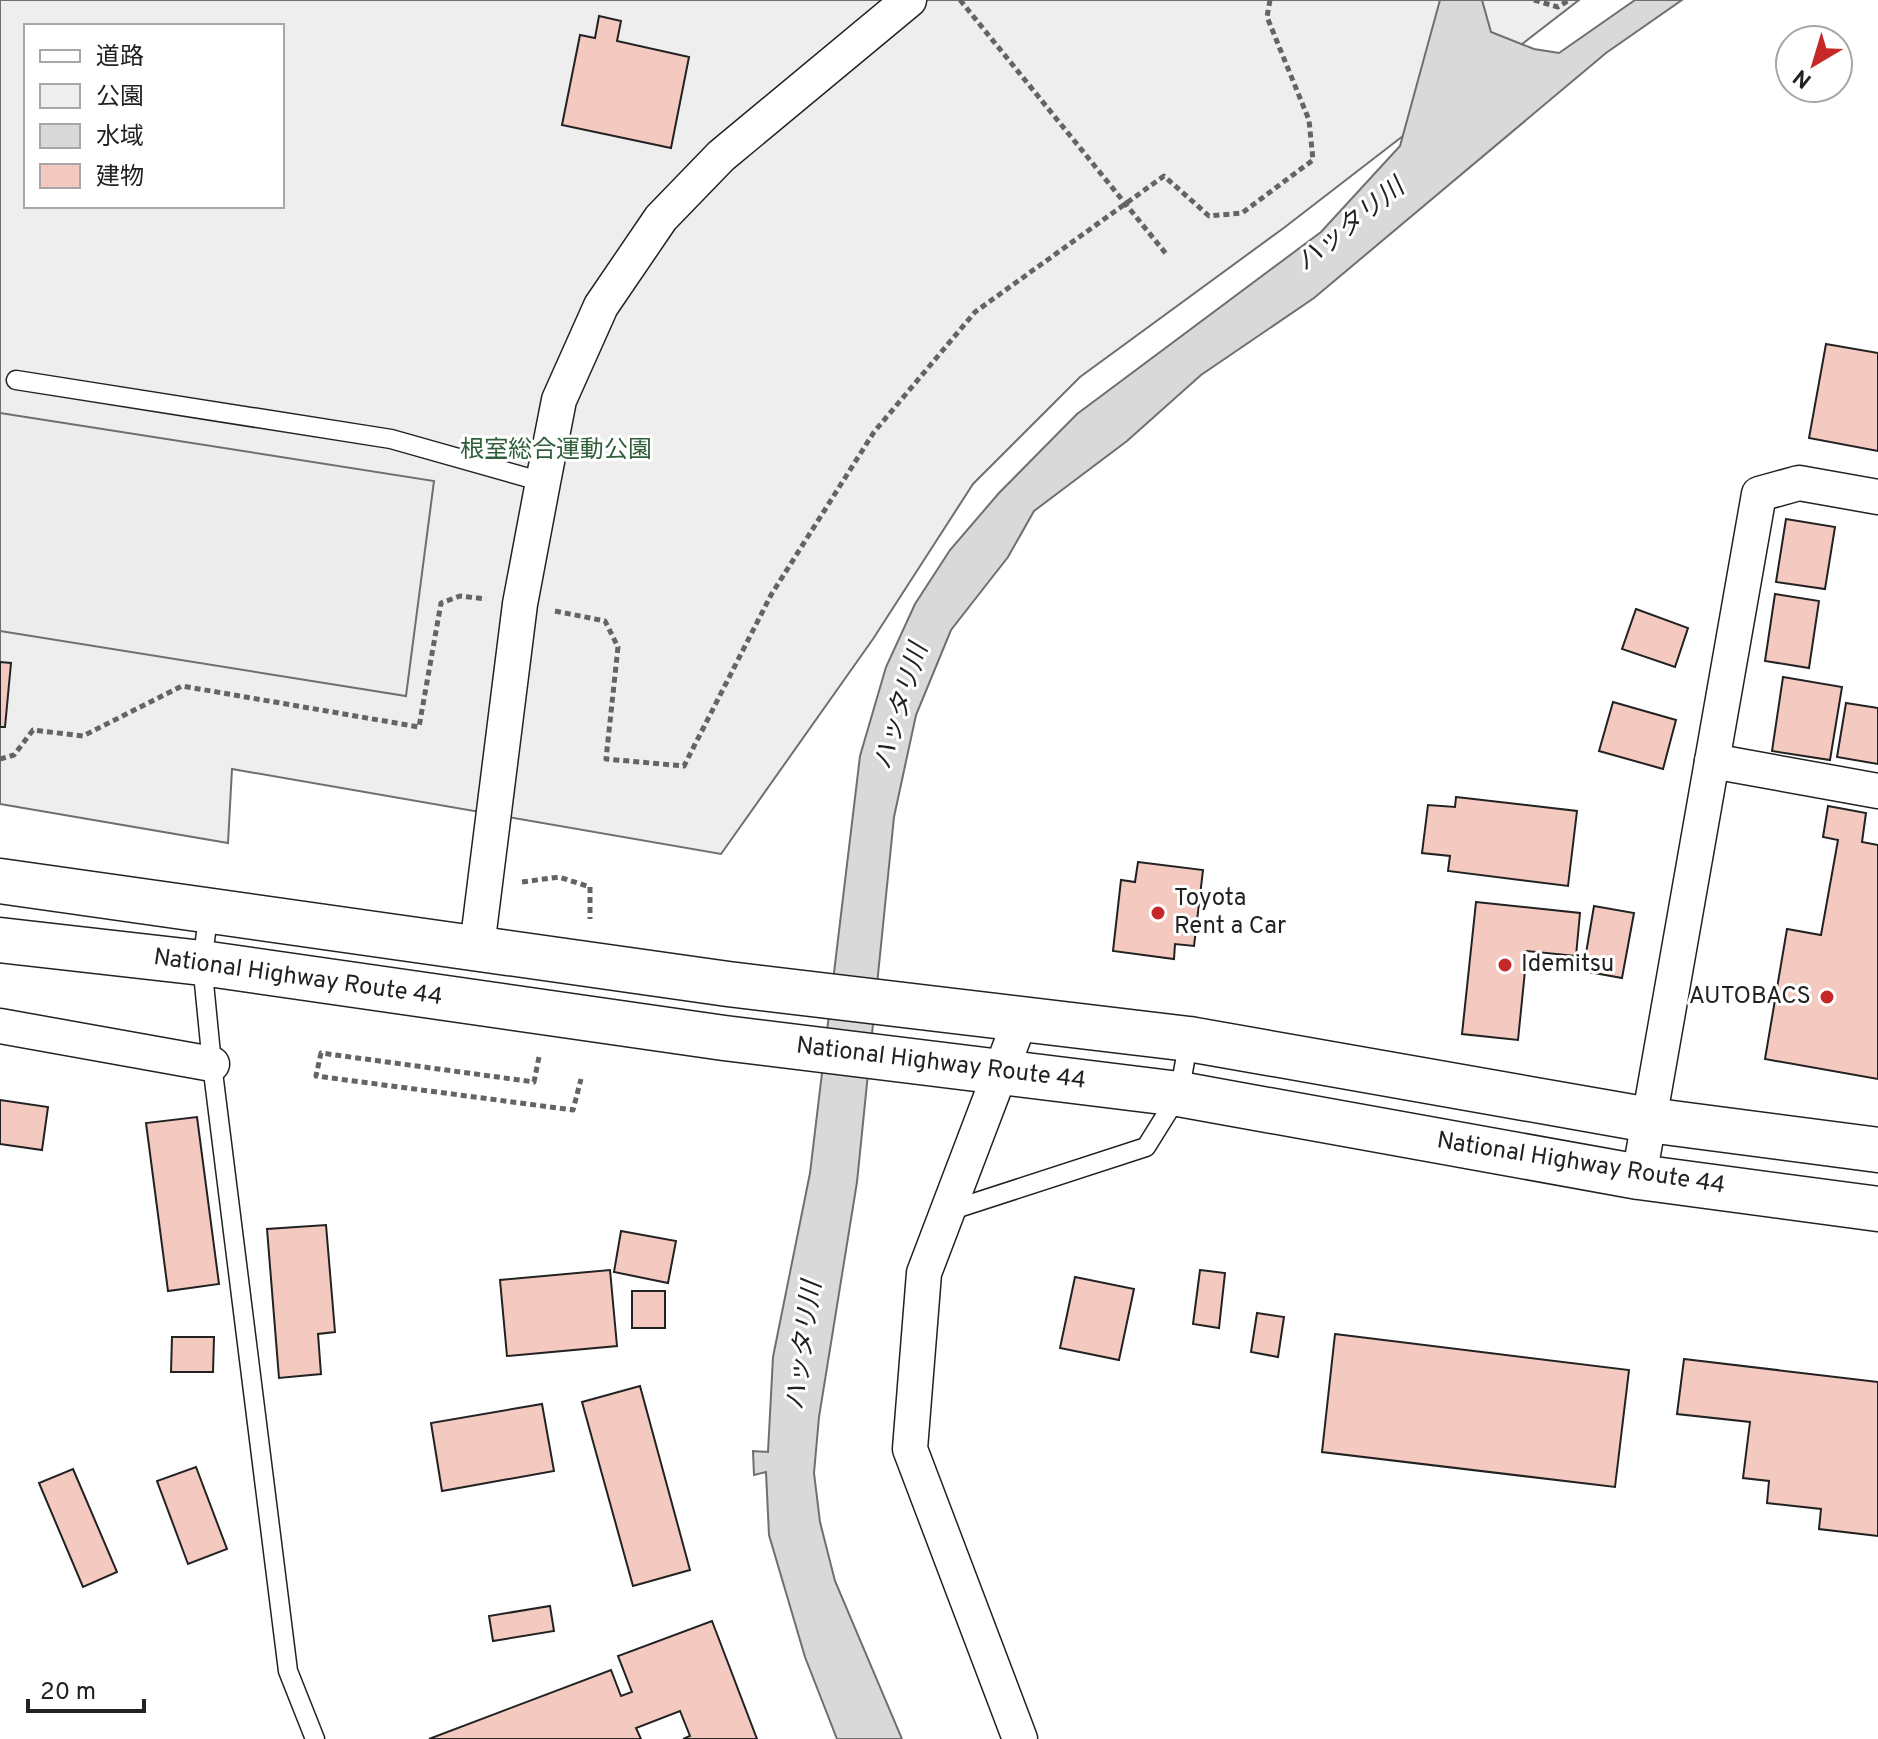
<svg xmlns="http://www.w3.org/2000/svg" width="1878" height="1739" font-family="Overpass,'Noto Sans JP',sans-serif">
<rect width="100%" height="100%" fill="#fff"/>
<path fill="#eee" stroke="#6f6f6f" stroke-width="2" fill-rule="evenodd" d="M0,0h1579l-294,227 -205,150 -107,107 -100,155 -152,215 -489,-85 -4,74 -228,-39zM26,26h256v180h-256z"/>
<path fill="#ededed" stroke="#6f6f6f" stroke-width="2" d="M0,413l434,68 -28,215 -406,-65z"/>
<path fill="#d9d9d9" stroke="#6f6f6f" stroke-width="2" d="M1440,0h42l9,32 43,17 25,4 76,-53h47l-76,53 -292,245 -113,77 -74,66 -93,70 -26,46 -57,73 -35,85 -22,102 -37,365 -38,235 -5,56 6,49 15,59 67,158h-65l-32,-82 -36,-122 -3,-63 -12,3 -1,-24 15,1 5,-95 37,-184 50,-417 26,-89 29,-63 35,-54 49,-57 78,-79 244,-182 79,-86z"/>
<g fill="#f3c9c0" stroke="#222" stroke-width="2">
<path d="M599,16l22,5 -4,20 72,16 -18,91 -109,-23 18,-90 15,3z"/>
<path d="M1826,344l52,9v98l-69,-13z"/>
<path d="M1786,519l49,8 -10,62 -49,-7z"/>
<path d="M1775,594l44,7 -10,67 -44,-7z"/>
<path d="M1636,609l52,19 -13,39 -53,-18z"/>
<path d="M0,662l11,1 -6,64h-5z"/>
<path d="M1783,677l59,10 -12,73 -58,-9z"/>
<path d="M1613,702l63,18 -13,49 -64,-18z"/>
<path d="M1846,703l32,5v56l-41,-7z"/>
<path d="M1456,797l121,14 -9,75 -120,-15 2,-15 -28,-3 6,-48 27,2z"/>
<path d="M1828,806l38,7 -4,29 16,3v234l-113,-20 22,-130 34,6 17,-95 -15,-3z"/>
<path d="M1138,862l65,8 -9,76 -19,-2 -1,15 -61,-8 8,-71 14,2z"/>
<path d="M1476,902l104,11 -4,43 -49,-5 -9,89 -56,-6z"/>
<path d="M1594,906l40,7 -12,65 -39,-7z"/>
<path d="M0,1100l48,7 -6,43 -42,-6z"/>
<path d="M197,1117l22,167 -51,7 -22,-168z"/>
<path d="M326,1225l9,107 -17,2 3,40 -42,4 -12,-149z"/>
<path d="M621,1231l55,10 -8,42 -54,-11z"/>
<path d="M610,1270l7,76 -110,10 -7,-76z"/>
<path d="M1200,1270l25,3 -6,55 -26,-4z"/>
<path d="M1075,1277l59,12 -15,71 -59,-12z"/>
<rect x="632" y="1291" width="33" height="37"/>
<path d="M1257,1313l27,4 -6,40 -27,-5z"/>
<path d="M1335,1334l294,36 -14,117 -293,-35z"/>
<path d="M172,1337h42l-1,35h-42z"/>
<path d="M1684,1359l194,23v154l-59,-7 2,-20 -54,-6 2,-22 -26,-3 7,-56 -73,-8z"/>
<path d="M640,1386l50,184 -57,16 -51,-184z"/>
<path d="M542,1404l12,67 -112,20 -11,-68z"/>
<path d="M196,1467l31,82 -39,15 -31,-83z"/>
<path d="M73,1469l44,103 -34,15 -44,-104z"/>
<path d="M550,1606l4,25 -61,10 -4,-25z"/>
<path d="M712,1621l45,118h-74l7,-3 -10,-25 -44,17 5,11h-212l182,-69 10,26 11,-4 -14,-36z"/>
</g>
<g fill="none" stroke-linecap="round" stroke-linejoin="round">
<defs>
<g id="lane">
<path d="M16,380l375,59 152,43"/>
<path d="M209,910l-7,53 10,101 76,607 27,68"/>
<path d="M946,1212l200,-65 33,-53 10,-55"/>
</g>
<g id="street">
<path d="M1712,761l166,30"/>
<path d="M477,947l43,-343 23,-122 16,-82 42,-94 60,-88 60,-62 188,-156"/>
<path d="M0,1026l212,38"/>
<path d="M1639,1177l120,-683 40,-11 79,14"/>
<path d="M1020,1739l-110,-290 14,-176 97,-255"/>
</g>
<g id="highway">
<path d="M0,881l728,103 461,55 460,81 229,30"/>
<path d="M0,940l202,23 522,75 455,56 460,83 239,32"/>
</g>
</defs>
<use href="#lane" stroke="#222" stroke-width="21"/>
<use href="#street" stroke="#222" stroke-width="37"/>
<use href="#highway" stroke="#222" stroke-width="47"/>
<g stroke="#646464" stroke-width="5" stroke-dasharray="6 4" stroke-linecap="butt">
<path d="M960,0l207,255"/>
<path d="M1534,0l24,7 11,-7"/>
<path d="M555,611l50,10 13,26 -12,112 78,7 87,-171 103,-163 101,-120 189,-136 45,40 33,-3 71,-53 -4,-40 -42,-103 3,-17"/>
<path d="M0,759l14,-4 19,-25 50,6 99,-50 237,41 22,-124 19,-7 26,3"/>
<path d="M522,882l37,-5 31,10v32"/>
<path d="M539,1057l-5,25 -213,-29 -5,23 257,34 8,-31"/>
</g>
<use href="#lane" stroke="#fff" stroke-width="18"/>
<use href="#street" stroke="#fff" stroke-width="34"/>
<use href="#highway" stroke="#fff" stroke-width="44"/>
</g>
<g fill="#c62828" stroke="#fff" stroke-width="3">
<circle cx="1158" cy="913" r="8"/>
<circle cx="1505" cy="965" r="8"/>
<circle cx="1827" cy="997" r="8"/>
</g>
<g text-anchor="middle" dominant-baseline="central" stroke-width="6" stroke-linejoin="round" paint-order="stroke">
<g font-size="24" fill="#2f5e38" stroke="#fff">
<text x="556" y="451">根室総合運動公園</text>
</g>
<g font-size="24" fill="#222" stroke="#fff" text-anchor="start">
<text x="1174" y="899">Toyota<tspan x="1174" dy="28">Rent a Car</tspan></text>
<text x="1521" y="965">Idemitsu</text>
<text x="1811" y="997" text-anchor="end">AUTOBACS</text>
</g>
<g font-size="24" fill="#222" stroke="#fff">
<text transform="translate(298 978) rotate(8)">National Highway Route 44</text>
<text transform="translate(941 1064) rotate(7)">National Highway Route 44</text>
<text transform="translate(1581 1164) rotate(9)">National Highway Route 44</text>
</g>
<g font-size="26" font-style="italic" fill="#222" stroke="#fff">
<text transform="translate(1351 226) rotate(-39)">ハッタリ川</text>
<text transform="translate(902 707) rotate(-73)">ハッタリ川</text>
<text transform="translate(805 1346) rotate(-82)">ハッタリ川</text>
</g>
</g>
<rect x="24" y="24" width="260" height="184" fill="#ffffff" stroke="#a7a7a7" stroke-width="2"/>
<rect x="40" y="50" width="40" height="12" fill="#ffffff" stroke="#a7a7a7" stroke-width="2"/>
<text x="96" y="64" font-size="24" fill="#222222">道路</text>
<rect x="40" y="84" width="40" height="24" fill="#eeeeee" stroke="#a7a7a7" stroke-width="2"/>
<text x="96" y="104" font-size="24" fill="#222222">公園</text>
<rect x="40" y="124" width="40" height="24" fill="#d9d9d9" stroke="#a7a7a7" stroke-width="2"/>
<text x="96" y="144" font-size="24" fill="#222222">水域</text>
<rect x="40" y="164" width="40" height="24" fill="#f3c9c0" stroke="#a7a7a7" stroke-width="2"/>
<text x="96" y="184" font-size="24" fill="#222222">建物</text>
<g transform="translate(1814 64) rotate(218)"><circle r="38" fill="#ffffff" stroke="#a7a7a7" stroke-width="2"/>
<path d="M0-6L14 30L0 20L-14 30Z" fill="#c62828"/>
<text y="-12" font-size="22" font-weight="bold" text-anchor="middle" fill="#222222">N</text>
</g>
<path d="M28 1699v12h116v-12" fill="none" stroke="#222222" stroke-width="4"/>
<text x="40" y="1699" font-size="24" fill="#222222" stroke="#ffffff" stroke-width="6" paint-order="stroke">20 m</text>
</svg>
